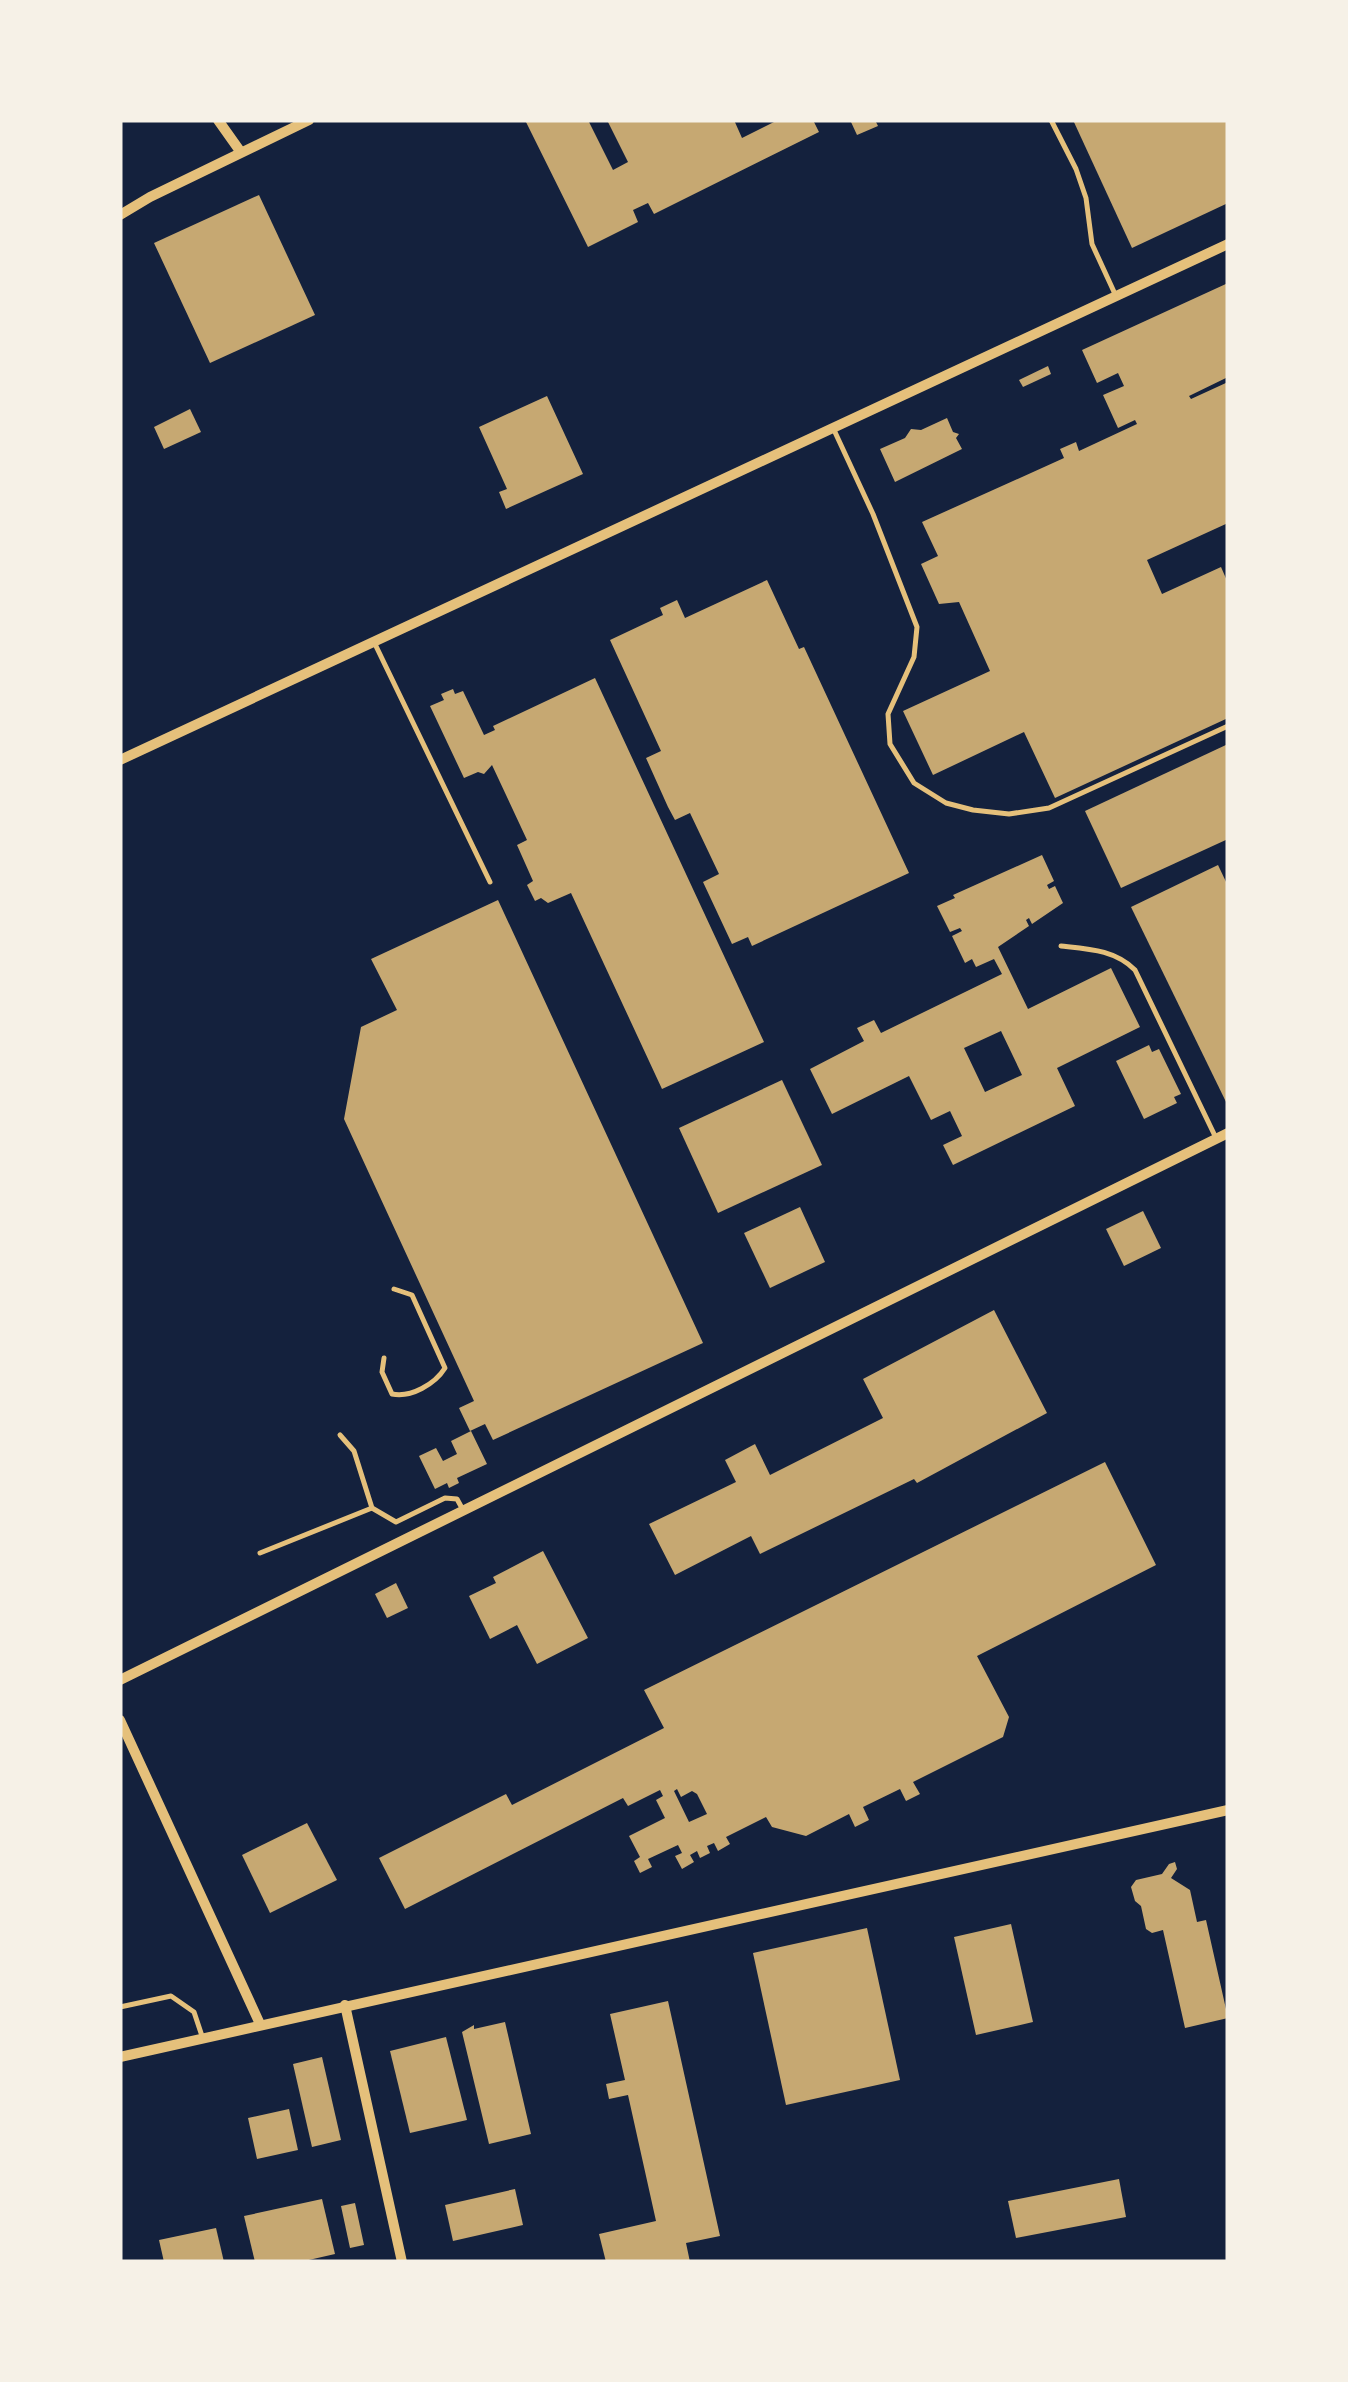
<svg xmlns="http://www.w3.org/2000/svg" width="1348" height="2382" font-family="'PT Sans',sans-serif">
<rect width="100%" height="100%" fill="#14213d"/>
<g fill="#c6a872" fill-rule="evenodd">
<path d="M525,120h63l25,50 15,-8 -21,-42h127l8,18 36,-18h35l6,12 -165,82 -6,-11 -15,7 5,12 -50,25z"/>
<path d="M855,120h20l3,6 -21,9 -6,-13z"/>
<path d="M1073,120h155v83l-96,45z"/>
<path d="M259,195l56,120 -105,48 -56,-120z"/>
<path d="M1228,283v94l-39,19 2,3 37,-17v141l-81,37 15,34 59,-27 7,16v135l-173,80 -31,-66 -91,43 -30,-64 87,-40 -31,-69 -20,2 -18,-40 17,-8 -16,-34 142,-64 -4,-9 16,-7 3,9 58,-27 -2,-4 -17,8 -15,-33 21,-9 -6,-13 -21,10 -15,-33z"/>
<path d="M1048,366l3,8 -28,13 -4,-7z"/>
<path d="M547,396l36,78 -77,35 -7,-17 8,-3 -28,-62z"/>
<path d="M190,409l11,23 -37,17 -10,-22z"/>
<path d="M947,418l6,14 6,2 -3,4 6,11 -67,33 -15,-33 25,-11 6,-9 10,1z"/>
<path d="M767,580l32,69 5,-2 105,226 -157,73 -4,-9 -16,7 -29,-62 16,-8 -29,-61 -15,7 -7,-13 -22,-49 15,-7 -51,-111 53,-25 -3,-7 17,-8 8,18z"/>
<path d="M595,678l169,364 -102,47 -91,-196 -23,10 -7,-5 -6,3 -8,-16 6,-4 -16,-36 10,-5 -35,-75 -8,9 -6,-2 -14,6 -34,-72 14,-6 -3,-6 12,-5 2,5 8,-3 21,44 11,-5 -2,-4z"/>
<path d="M1228,744v95l-107,49 -36,-77z"/>
<path d="M1042,855l12,26 -7,4 2,4 6,-3 8,17 -31,21 -3,-6 -3,2 3,6 -31,21 30,62 83,-41 29,59 -83,41 18,38 -122,59 -10,-20 19,-9 -12,-25 -19,9 -22,-44 -77,38 -22,-45 54,-28 -7,-13 17,-8 7,13 121,-59 -8,-15 -18,8 -4,-8 -7,4 -13,-27 10,-5 -2,-3 -10,4 -13,-26 18,-8 -2,-3zM1001,1031l21,44 -37,17 -21,-44z"/>
<path d="M1218,865l10,21v220l-97,-199z"/>
<path d="M498,900l205,443 -210,97 -8,-16 -15,7 -11,-23 15,-7 -130,-282 17,-92 36,-17 -26,-51z"/>
<path d="M1149,1045l3,7 7,-3 22,45 -7,3 3,6 -33,16 -28,-58z"/>
<path d="M782,1080l40,85 -104,48 -39,-85z"/>
<path d="M800,1207l25,55 -55,26 -26,-55z"/>
<path d="M1143,1211l18,37 -37,18 -18,-37z"/>
<path d="M994,1310l53,103 -130,70 -3,-4 -154,75 -9,-18 -76,39 -26,-51 87,-42 -11,-22 30,-16 15,31 113,-57 -20,-39z"/>
<path d="M471,1431l16,33 -30,14 2,5 -10,5 -2,-5 -12,6 -16,-33 17,-8 7,13 14,-7 -6,-13z"/>
<path d="M1105,1462l51,103 -179,91 32,61 -6,20 -90,45 7,12 -14,7 -6,-12 -37,18 6,13 -14,7 -6,-13 -43,22 -34,-9 -6,-10 -40,20 4,7 -12,7 -4,-8 -7,3 3,7 -10,5 -3,-7 -7,4 4,7 -12,7 -7,-13 7,-3 -4,-8 -30,14 4,8 -12,6 -6,-12 6,-4 -11,-21 36,-18 -9,-18 7,-4 -3,-6 -32,16 -5,-8 -218,111 -26,-51 127,-64 6,11 152,-77 -20,-38zM677,1789l4,8 11,-6 5,3 10,20 -18,8 -15,-31z"/>
<path d="M543,1551l45,87 -51,26 -20,-39 -27,14 -21,-43 27,-13 -3,-6z"/>
<path d="M396,1583l12,25 -21,10 -12,-24z"/>
<path d="M307,1823l30,57 -67,33 -28,-58z"/>
<path d="M1175,1862l2,7 -6,9 19,12 7,32 9,-2 22,98 -43,10 -22,-98 -11,3 -6,-4 -5,-23 -6,-5 -4,-14 5,-7 26,-6 7,-10z"/>
<path d="M1011,1924l22,98 -57,13 -22,-98z"/>
<path d="M867,1928l33,152 -114,25 -33,-152z"/>
<path d="M668,2001l52,235 -34,7 4,19h-84l-7,-28 57,-13 -28,-126 -19,4 -3,-15 19,-4 -15,-66z"/>
<path d="M505,2022l26,112 -42,10 -27,-112 12,-7v4z"/>
<path d="M446,2037l21,83 -57,13 -20,-82z"/>
<path d="M322,2057l19,83 -29,7 -19,-83z"/>
<path d="M289,2109l9,41 -41,9 -9,-41z"/>
<path d="M1119,2179l7,38 -110,21 -8,-37z"/>
<path d="M515,2189l8,36 -70,16 -8,-36z"/>
<path d="M322,2199l13,55 -35,8h-45l-11,-46z"/>
<path d="M355,2203l9,42 -14,3 -9,-42z"/>
<path d="M216,2228l8,34h-60l-5,-22z"/>
</g>
<g fill="none" stroke-linecap="round" stroke-linejoin="round">
<g stroke="#e5c07b" stroke-width="5">
<path d="M1051,120l25,49 10,29 6,46 23,50"/>
<path d="M834,430l39,84 44,113 -3,30 -26,57 2,30 24,39 32,20 27,7 36,4 40,-6 179,-82"/>
<path d="M374,642l116,240"/>
<path d="M1061,946c28,3 54,4 74,24l81,168"/>
<path d="M384,1358l-2,14 10,22c19,4 43,-10 53,-26l-33,-73 -18,-6"/>
<path d="M340,1435l14,16 18,57 24,14 49,-24 12,1 6,11"/>
<path d="M260,1553l112,-45"/>
<path d="M120,2007l51,-11 23,16 8,24"/>
</g>
<g stroke="#e5c07b" stroke-width="10">
<path d="M218,120l22,31"/>
<path d="M120,215l30,-18 159,-77"/>
<path d="M120,760l1108,-516"/>
<path d="M120,1680l1108,-547"/>
<path d="M120,1720l140,304"/>
<path d="M345,2005l57,257"/>
<path d="M120,2057l1108,-247"/>
</g>
</g>
<rect width="1348" height="2382" fill="none" stroke="#f6f1e7" stroke-width="245"/>
</svg>
